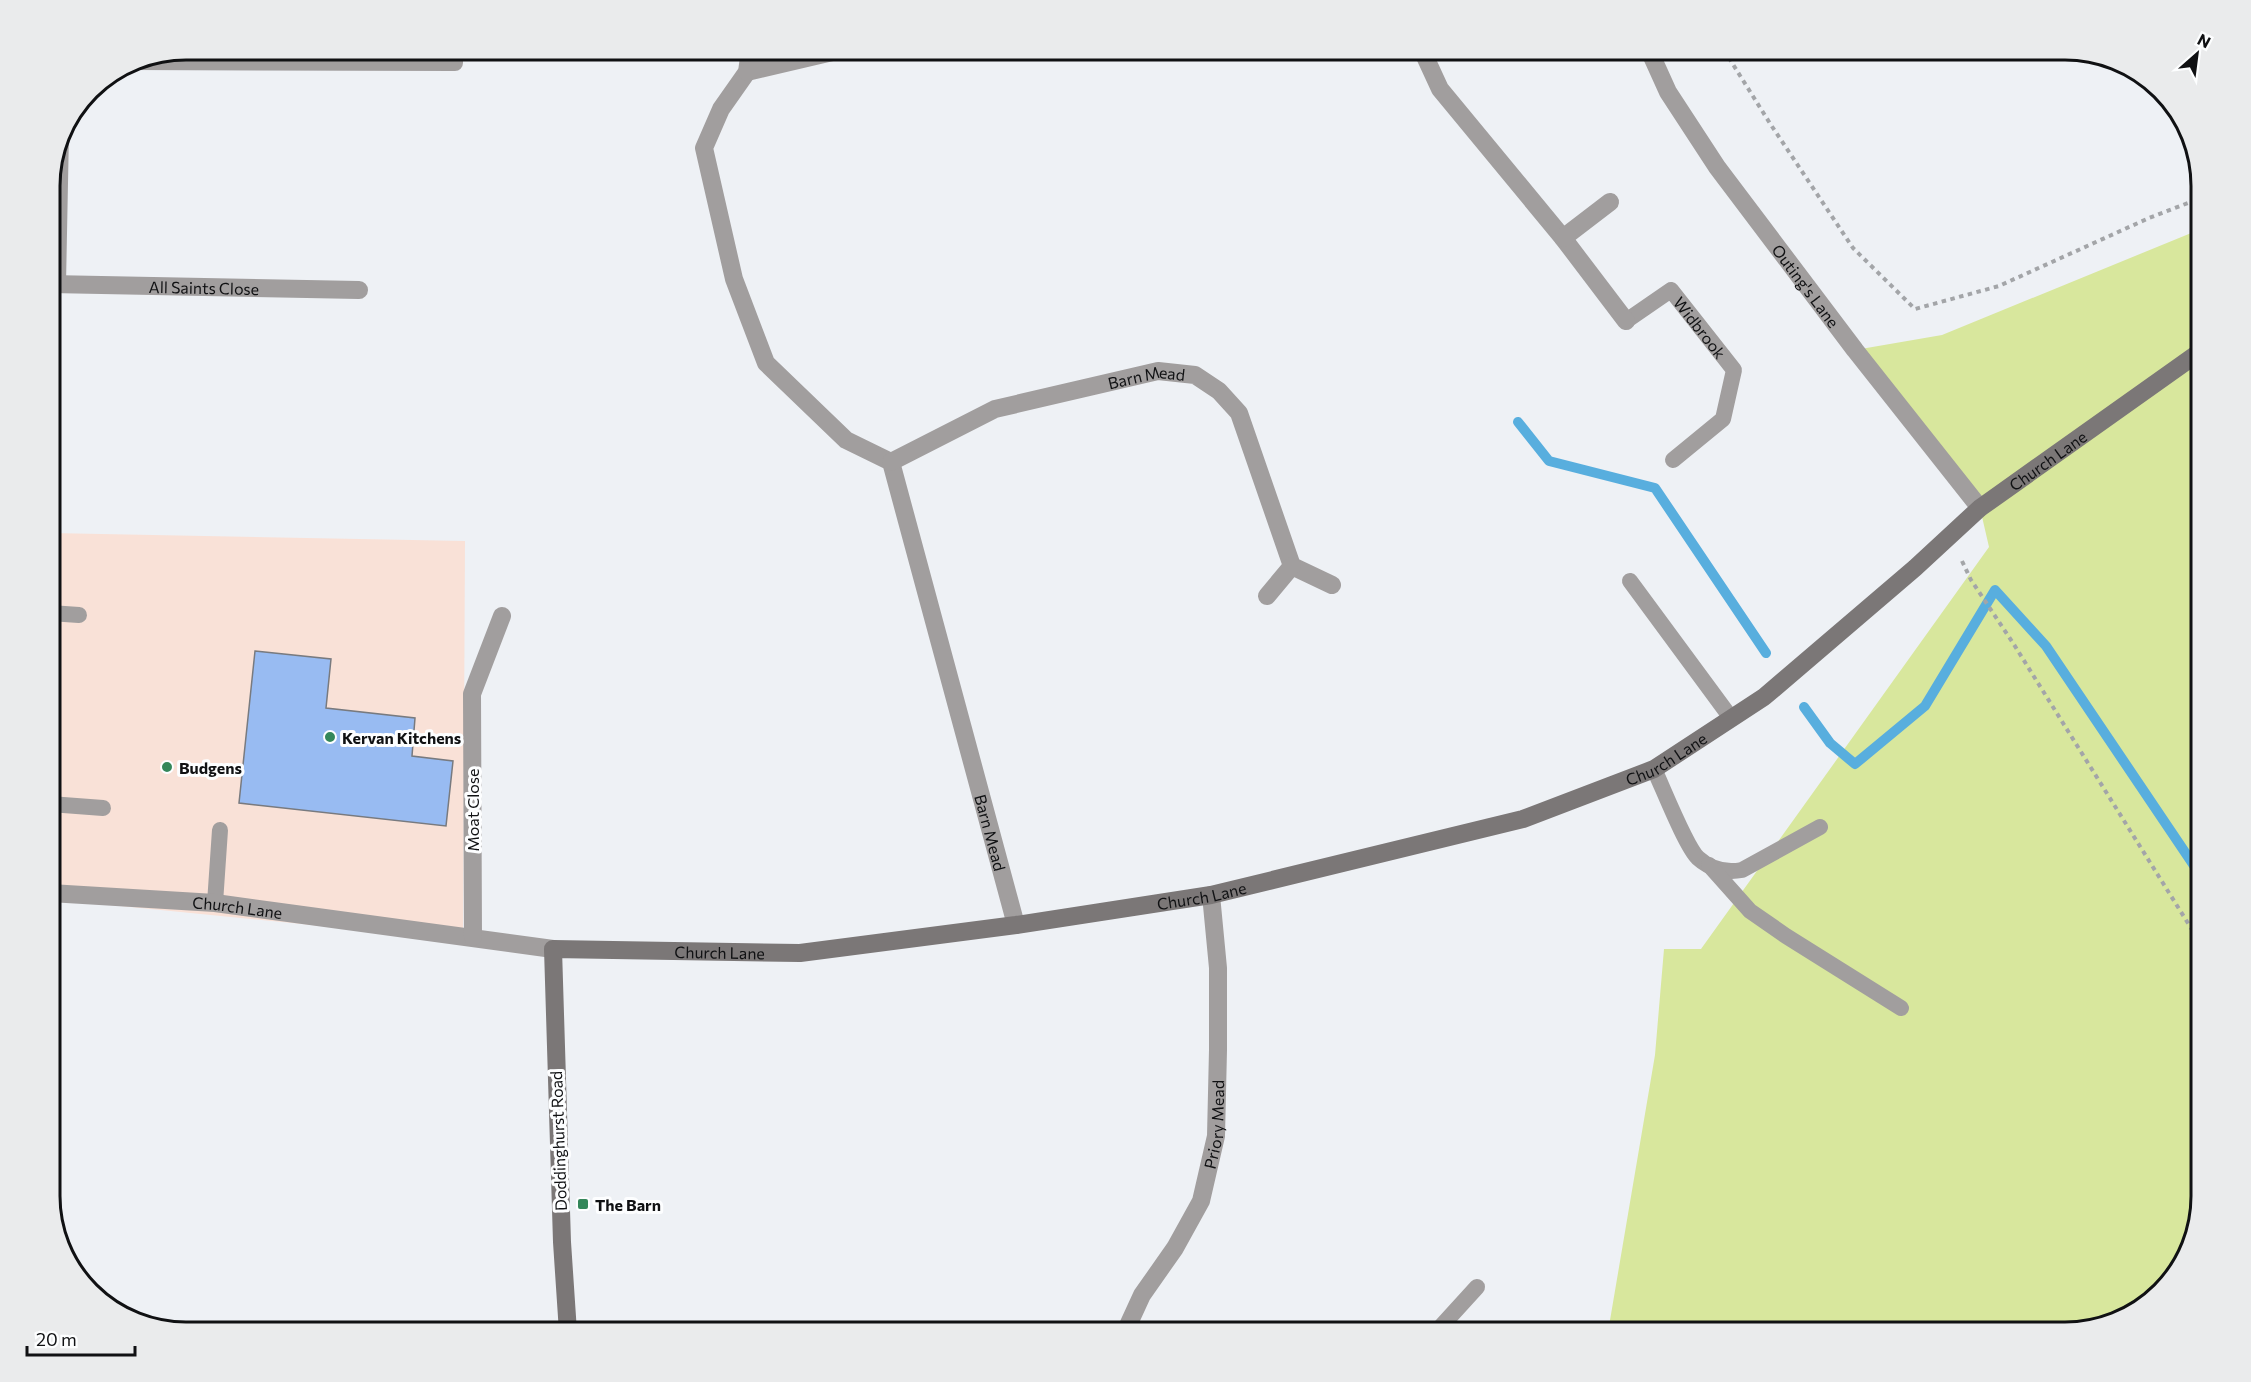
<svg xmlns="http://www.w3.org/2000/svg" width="2251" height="1382" font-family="Commissioner,sans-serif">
<rect width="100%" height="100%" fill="#eef1f5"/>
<path fill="#f9e1d7" d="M50,533l415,8 -2,399 -413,-41z"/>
<path fill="#d8e79d" d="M2201,229v967l-18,68 -50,50 -68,18h-457l47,-277 9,-106h37l288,-402 -9,-39 -125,-158 87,-15z"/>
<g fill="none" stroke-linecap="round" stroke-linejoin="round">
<g stroke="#58aede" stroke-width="10">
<path d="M1518,422l31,39 106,27 111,165"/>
<path d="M1804,707l26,36 25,21 70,-58 70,-116 51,56 155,230"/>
</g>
</g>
<path fill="#98bbf2" stroke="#787a7f" stroke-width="1.5" d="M255,651l76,8 -5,49 89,10 -3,38 41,5 -7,65 -207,-23z"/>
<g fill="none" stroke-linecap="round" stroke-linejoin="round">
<g stroke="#a3a5a8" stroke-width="4" stroke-dasharray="4.5 4.5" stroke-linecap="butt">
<path d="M1724,50l47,75 82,123 62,61 84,-23 150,-68 52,-20"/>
<path d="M1962,561l9,19 42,63 188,301"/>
</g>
<g stroke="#a19e9e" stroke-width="16">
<path d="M131,62l324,1v-13"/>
<path d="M58,284l3,-151"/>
<path id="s1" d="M1626,321l45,-31 63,80 -11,49 -50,41"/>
<path d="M1630,581l101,137"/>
<path d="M50,613l29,2"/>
<path d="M1654,769c9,19 32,78 44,89 12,11 28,15 44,12l78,-43"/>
<path d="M50,804l53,4"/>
<path d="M1709,865l41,46 36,25 115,72"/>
<path d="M215,903l5,-73"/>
<path d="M1436,1332l41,-45"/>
</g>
<g stroke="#a19e9e" stroke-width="18">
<path id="s2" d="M750,50l-3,22 -26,37 -17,39 30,131 32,84 80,77 45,22 125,463"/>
<path d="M1422,50l18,39 123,149 63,83"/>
<path id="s3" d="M1649,50l19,42 49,75 138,183 125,158"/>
<path d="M747,72l94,-22"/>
<path d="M1563,238l47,-36"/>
<path id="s4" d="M50,284l309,6"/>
<path id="s5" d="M891,462l104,-53 163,-38 37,4 24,16 20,22 53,153 40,19"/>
<path d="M1267,596l25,-30"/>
<path id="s6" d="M50,893l165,10 338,46"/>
<path d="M473,937l-1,-243 30,-78"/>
<path id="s7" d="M1125,1332l17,-37 33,-47 26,-47 15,-65 2,-86v-82l-7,-73"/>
</g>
<path stroke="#7b7777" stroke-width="18" id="s8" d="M568,1332l-6,-90 -9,-293 247,4 216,-28 195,-30 312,-76 131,-50 110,-72 151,-129 65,-60 221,-157"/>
</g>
<g fill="#34875a" stroke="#fdfeff" stroke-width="2">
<circle cx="330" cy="737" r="6"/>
<circle cx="167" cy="767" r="6"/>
<rect x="577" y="1198" width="12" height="12" rx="3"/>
</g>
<g text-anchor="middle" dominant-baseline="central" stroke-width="6" stroke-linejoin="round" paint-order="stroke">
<g font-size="16" fill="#101113" stroke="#fdfeff">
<text stroke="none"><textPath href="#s3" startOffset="284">Outing's Lane</textPath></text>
<text stroke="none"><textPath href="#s4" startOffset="154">All Saints Close</textPath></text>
<text stroke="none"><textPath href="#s1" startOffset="102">Widbrook</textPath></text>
<text stroke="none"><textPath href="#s5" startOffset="272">Barn Mead</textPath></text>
<text stroke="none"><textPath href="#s8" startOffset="2008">Church Lane</textPath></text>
<text stroke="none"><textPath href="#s8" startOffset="1522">Church Lane</textPath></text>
<text transform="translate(472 810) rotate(-90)">Moat Close</text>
<text stroke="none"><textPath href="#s2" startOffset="879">Barn Mead</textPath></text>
<text stroke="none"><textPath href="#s8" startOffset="1036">Church Lane</textPath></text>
<text stroke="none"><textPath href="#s6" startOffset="188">Church Lane</textPath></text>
<text stroke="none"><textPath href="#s8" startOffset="550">Church Lane</textPath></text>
<text stroke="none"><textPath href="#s7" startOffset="230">Priory Mead</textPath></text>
<text transform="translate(558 1141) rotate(-92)">Doddinghurst Road</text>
</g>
<g font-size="16" font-weight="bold" fill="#101113" stroke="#fdfeff" text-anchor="start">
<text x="342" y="737">Kervan Kitchens</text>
<text x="179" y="767">Budgens</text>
<text x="595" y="1204">The Barn</text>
</g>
</g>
<path d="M0 0H2251V1382H0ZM186 60H2065A126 126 0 0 1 2191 186V1196A126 126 0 0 1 2065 1322H186A126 126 0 0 1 60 1196V186A126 126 0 0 1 186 60Z" fill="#eaebec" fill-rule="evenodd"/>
<path fill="none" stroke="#101113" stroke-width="3" d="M186 60H2065A126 126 0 0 1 2191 186V1196A126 126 0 0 1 2065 1322H186A126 126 0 0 1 60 1196V186A126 126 0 0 1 186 60Z"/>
<g transform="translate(2197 54) rotate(28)" stroke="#fdfeff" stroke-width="4.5" paint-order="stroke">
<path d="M0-4.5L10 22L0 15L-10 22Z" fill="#101113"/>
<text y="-9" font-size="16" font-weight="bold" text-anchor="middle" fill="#101113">N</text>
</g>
<path d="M27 1346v9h108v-9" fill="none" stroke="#101113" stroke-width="3"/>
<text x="36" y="1346" font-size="18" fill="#101113" stroke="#fdfeff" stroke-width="4.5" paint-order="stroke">20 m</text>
</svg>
